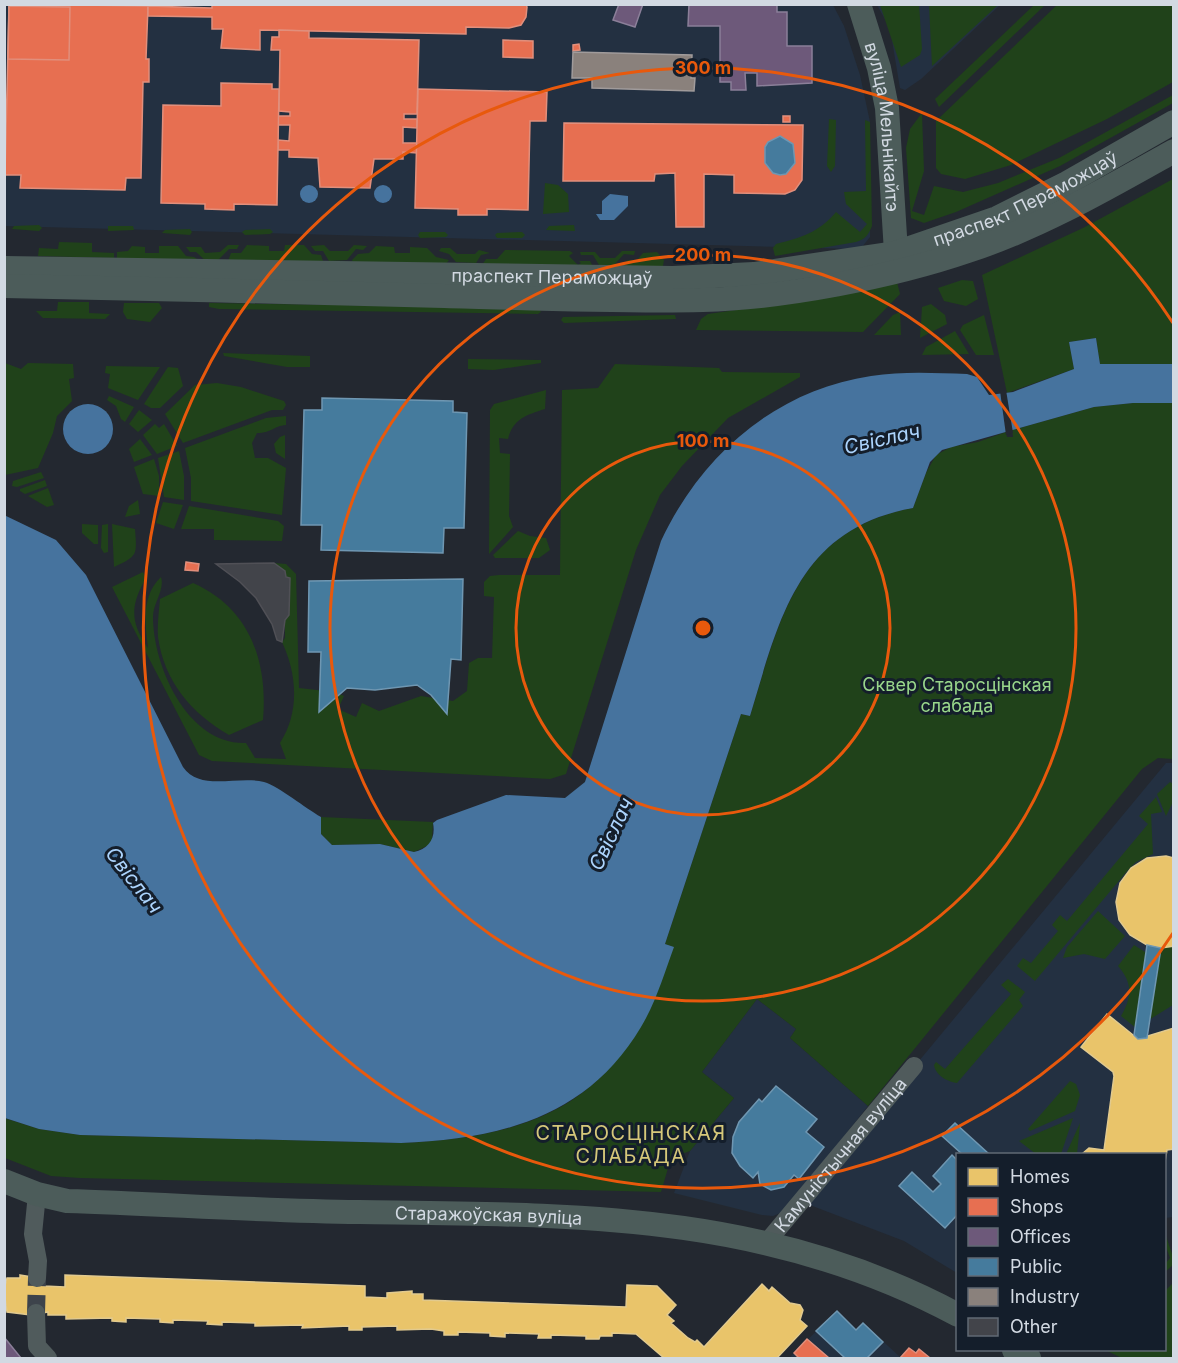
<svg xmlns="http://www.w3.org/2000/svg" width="1178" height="1363" font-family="Inter,sans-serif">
<rect width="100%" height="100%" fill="#232830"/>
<g fill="#233041">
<path d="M5,5h828l11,21 16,49 10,47v115l-8,10 -7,2 -850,-23z"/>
<path d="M877,5h123l-79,74 -16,11 -5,-2 -10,-60z"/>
<path d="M1166,763h7v454l-8,1 -1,-64h-206l-1,119 -53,-32 -102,-39z"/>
<path d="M757,999l39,30 -6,9 78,68 -83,105 -12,5 -11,-1 -88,-22 16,-42 44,-53 -32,-26z"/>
<path d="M837,1311l19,19 7,-7 37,34 16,-4 3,-4 11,9h-141z"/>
</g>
<g fill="#20421a">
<path d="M919,4l3,45 -2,6 -19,12 -21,-62z"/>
<path d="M929,5v-1l69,1 -66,61z"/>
<path d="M1034,5h11l-106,102 -4,-8z"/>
<path d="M1057,5h116v77l-66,37 -96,46 -46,14 -24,-5 -5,-6v-47z"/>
<path d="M1173,95v8l-113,63 -104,46 -32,11 -13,-5 -5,-70 4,-19 12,-16 2,58 -12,40 12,4 10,-29 29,6 35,-9 61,-25z"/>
<path d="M829,119l7,1 -1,46 -4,6 -4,-6z"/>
<path d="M865,120l5,2 2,104c-4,9 -6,13 -16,16l-81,14 -2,-8 3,-4c24,-6 44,-12 60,-32l24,20 7,-8 -21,-20 -2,-12 22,-1z"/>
<path d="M1173,179v185h-73l-4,-26 -27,4 5,27 -67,24 -25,-118 103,-48z"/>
<path d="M545,183l13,2 10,9 1,18 -26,2z"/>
<path d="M39,225l3,3 -3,3 -27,-2 2,-3z"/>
<path d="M574,225l1,6 -29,-1 3,-4z"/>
<path d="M108,226h25l1,4 -26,1z"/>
<path d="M190,229l2,3 -2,3 -28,-2 3,-3z"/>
<path d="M270,229l3,3 -3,2 -25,1 -3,-3 3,-2z"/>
<path d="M420,232h25l3,3 -2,2 -26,1 -2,-3z"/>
<path d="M522,232l3,3 -3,3h-25l-2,-3 2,-2z"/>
<path d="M59,242l33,1v9l22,1v5l-76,-2 1,-8 19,1z"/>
<path d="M228,245h11l-2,4h-8l-11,11 -12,1 -10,-9h-6l-4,-5h15l4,6 15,-1z"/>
<path d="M247,245l22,1v5h15l1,-6h19l8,9 9,1 2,6h-95l3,-8h10z"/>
<path d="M324,245l6,6h18l6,-6 13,1 -4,4 -7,-1 -9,11 -18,1 -6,-10h-8l-4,-5z"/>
<path d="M132,246l13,1v6h14v-7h19l8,10 8,1 6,4 -83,-2v-7l11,-1z"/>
<path d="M376,246l18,1 1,6h15v-6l17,1 9,9 13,3 -4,5 -92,-2 -1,-3 6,-6 11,-1z"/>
<path d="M441,248h9l7,6h18l4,-4 11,3 -9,2 -5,8 -20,-1 -7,-8 -10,-3z"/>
<path d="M505,250l65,1 3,2 -4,3 9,9 3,-2 -2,-2h11l4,7 -112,-3 4,-6h11z"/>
<path d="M622,251h13l-1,4 -10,-1 -10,11h-15l-6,-10h-12l-1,-3h15l5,6h15z"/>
<path d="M657,252l7,8 -1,6h-43l8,-6h9l6,-7z"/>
<path d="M962,280l11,1 5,18 -12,7 -22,-5 -6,-13z"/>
<path d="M897,282l3,12 -37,38 -167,-2 5,-11 7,-5 77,-11z"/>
<path d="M58,302h31v11l21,1 -5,5 -62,-1 -7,-7h21z"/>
<path d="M124,303h35l3,5 -12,14 -23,-3 -4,-7z"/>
<path d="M209,303l329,5 3,4 -3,2 -319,-5 -10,-2z"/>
<path d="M931,304l14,11 2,9 -27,14 2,-31z"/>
<path d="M900,312l1,23h-27l19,-20z"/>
<path d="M675,315l1,4 -112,4 -3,-3 2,-3z"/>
<path d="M984,315l10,40h-18l-16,-25 3,-5z"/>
<path d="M955,331l14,23 -47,1 4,-8z"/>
<path d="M223,353l87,3v11h-23l-63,-11z"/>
<path d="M468,359l73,1v3l-47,7 -26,-1z"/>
<path d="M5,363l16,6 7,-6 45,1 1,14 -5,1 3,22 -15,15 -4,17 -15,35 -33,7z"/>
<path d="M615,364l104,4 3,4 78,1v4l-72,41 -46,48 -22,29 -24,55 -70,224 -16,5 -338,-18 -13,-6 -87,-168 31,-15 3,6c-16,28 -16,44 2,70 -3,-24 -7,-52 13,-71 4,13 -8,26 -8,40 0,48 34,128 93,126l9,15 31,1 -6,-16c20,-31 17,-69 2,-101l3,-4v-67l-11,-8 12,1 10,10 3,114 36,4 9,4 -6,13 18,8 6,-14 17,8 42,-15 32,5 14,-10 2,-28 9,-5h14l2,-61 -10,-1v-14l6,-6 9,-1h61l2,-185 36,-2z"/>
<path d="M106,366l54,1 -22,33 -30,-12 2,-14 -5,-1z"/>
<path d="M168,367l10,1 5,18 -23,22h-9l-7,-4z"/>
<path d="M217,383l24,4 43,14 2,4 -3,5h-11l-89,33 -18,-29 30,-29z"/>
<path d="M546,390l-1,19c-19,6 -32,10 -37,30l-9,-1 1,15 10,1 -1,62 4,11 -24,27 1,-144 4,-6z"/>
<path d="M109,396l25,11 -9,15 -4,-3 -5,-13 -9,-6z"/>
<path d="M1133,403h40v356l-15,-1 -16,11 -274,337 -78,-68 6,-9 -39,-30 -55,73 32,26 -44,53 -19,7 -10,34 -581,-14 -29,-2 -46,-18 -1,-40 35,11 41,6 321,8c152,-7 224,-49 272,-196l-8,-3 76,-230 9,2c30,-96 47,-187 163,-208l13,-35 10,-18 15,-8 27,-5 28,-10 1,5h6l-1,-7 82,-23z"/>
<path d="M139,410l13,10 -14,12 -9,-8z"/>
<path d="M286,416v9c-13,1 -14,8 -29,8l-5,10 3,15h13l18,10 -4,47 -91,-14v-23l-6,-30 81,-30z"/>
<path d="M155,424l4,4 5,-4 13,22 -20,8 -14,-19z"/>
<path d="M285,435v24l-9,-6 -2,-9 6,-7z"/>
<path d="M140,439l12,16 -18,7 -5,-13z"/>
<path d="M179,451l5,25v24l-20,-3 -6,-39z"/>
<path d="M154,459l5,17v20l-16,-2 -9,-27z"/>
<path d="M41,472l3,6 -27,9 -5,-1 1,-5z"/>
<path d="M45,480l2,6 -22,8 -5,-3v-2z"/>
<path d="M48,488l6,17 -7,2 -19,-11z"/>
<path d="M138,500l2,14 -15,3 4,-11z"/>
<path d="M163,502l20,3 -9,24 -18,-6z"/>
<path d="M189,506l89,15 6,5 -2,15 -68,-1v-11h-33z"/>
<path d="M82,524l16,1v19h-4l-12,-11z"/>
<path d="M108,524v28l-4,1 -3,-5 1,-23z"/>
<path d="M112,524l23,5c2,26 3,27 -21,38z"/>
<path d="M518,531l12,5 16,2 4,12 -11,8h-44l-2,-3z"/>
<path d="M193,583c57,25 75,79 70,137l-34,15c-38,-22 -65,-54 -71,-98 -1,-12 1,-26 2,-38z"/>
<path d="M1170,782l3,2v18l-7,14 -9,-22z"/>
<path d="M1156,797l6,15 -11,2 2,40 -17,8 -8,8 -93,111 -18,-15 6,-8 8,5 27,-32 -6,-6 8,-10 7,6 81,-97 -9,-8z"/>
<path d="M321,817l112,5 -1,18 -3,5 -15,7 -34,-8 -48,1 -11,-11z"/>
<path d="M1098,911l27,25 -20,23 -21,-5 -21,4 4,-11z"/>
<path d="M1163,944l10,1v60l-37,23 -15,-12c11,-19 12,-33 -3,-50l16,-21 11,7 15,3z"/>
<path d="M1008,979l17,13 -6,8 4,6 -66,77c-7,-1 -21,-6 -23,-18l2,-3 9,7 66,-75 -10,-9z"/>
<path d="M1070,1081l6,3 4,11 -5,16 -45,20 -2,-2z"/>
<path d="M1073,1118l-12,36h-25l-17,-13z"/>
<path d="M1080,1123l-3,31h-11z"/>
<path d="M1165,1233l8,24v8l-8,7v-8l5,-6 -5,-14z"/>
<path d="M1173,1283v75h-51l-17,-8h59l1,-59z"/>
</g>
<g fill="#46739e">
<circle cx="309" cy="194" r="9"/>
<circle cx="383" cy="194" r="9"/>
<path d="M610,194l18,2v10l-14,14h-14l-4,-6h6v-13z"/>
<path d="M1096,338l4,26h73v39h-40l-39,4 -152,43 -12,12 -17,46c-116,21 -134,113 -163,208l-9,-2 -76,230 9,3c-10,27 -18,55 -33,80 -54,91 -142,112 -240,116l-321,-8 -41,-6 -34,-11 -1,-603 52,25 30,35 97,192c17,25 55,8 81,15 16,5 41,26 57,35v17l11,11 48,-1 34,8c15,-3 22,-14 19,-29l4,-3 69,-25 59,3 20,-16 76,-241c40,-86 115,-151 210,-165 32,-5 64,-3 96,-2l10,3 12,18 24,-3 61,-23 -5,-27z"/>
<circle cx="88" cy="429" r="25"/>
</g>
<path fill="#232830" d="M1006,390l7,43 -7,2 -6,-44z"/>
<g fill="#e9c46a" stroke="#e2ca8e" stroke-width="1.5">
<path d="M1166,856l8,2v88l-13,2 -14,-3 -17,-10 -11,-15 -3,-18 4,-19 11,-15 16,-10z"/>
<path d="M1107,1014l31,25 36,-11v121l-7,1 -3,18v-14h-82l7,-6 15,2 10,-74 -1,-4 -32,-25z"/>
<path d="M20,1275l24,4v7l21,1v-12l300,11v11l22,1v-5l25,-2v3h11v6l203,7 1,-22 30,1 19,19 -9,10 7,6 -3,2 17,15 7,4 2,-2 7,7 58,-63 7,7 3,-4 18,16 10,2 3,5 -3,10 7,6 -30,32h-113l-28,-24 -24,-1v3h-12l-1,3h-13v-3l-35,-1v3h-13l1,-4 -34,-1v4l-15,-1v-3l-32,-1v3h-14v-4l-13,-2 -34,1v-4l-35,1v3h-13v-4l-47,2 1,-3 -48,1v-3l-33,-1v3l-15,-1 1,-3 -35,-1v3l-13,-1v-3l-34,-1v4l-14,-1v-3l-46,1v-4h-18v-3l-17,3 -24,-3 -3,-22 3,-12h13z"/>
</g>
<g fill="#e76f51" stroke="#e18f7c" stroke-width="1.5">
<path d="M9,4l139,2 -2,53h3v23h-6l-2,96h-15l-1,12 -105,-2 1,-13h-16z"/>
<path d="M212,4h314l1,3 -1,10 -5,8 -12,3 -43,-1v7l-206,-4v20l-39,-2 2,-19h-11v-12l-64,-1v-10l64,2z"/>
<path d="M9,6l61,1 -1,53 -61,-1z"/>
<path d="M279,30l30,1v7l110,2 -2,74h-13v5h13v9l-14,-1v16h14v10l-14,-1v7h-29l-4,29 -50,-1 -2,-29 -29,-1v-7h-11v-10l11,1 1,-16h-12v-9h12v-4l-11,-1 1,-61h-9l1,-13h7z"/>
<path d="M503,40l30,1v17l-30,-1z"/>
<path d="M579,44l1,6 -7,1v-6z"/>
<path d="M221,83l51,1v5h7l-2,116 -43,-1v6l-29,-1v-5l-44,-1 2,-98 58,1z"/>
<path d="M418,89l129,3 -1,29h-16l-2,89 -41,-1v6h-29v-6l-43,-1z"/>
<rect x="783" y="116" width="7" height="6"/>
<path d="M564,123l239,2 -1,55 -7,10 -10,4 -51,-1v-18l-30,-1v53h-28l-1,-54 -20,1 -1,7h-91z"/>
<path d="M186,562l13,2 -1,7 -13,-1z"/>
<path d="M807,1339l22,19h-30l-5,-5z"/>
<path d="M909,1348l7,5 3,-4 11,9h-30z"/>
</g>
<g fill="#6d597a" stroke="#8b7f99" stroke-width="1.5">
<path d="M619,4h24l-8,23 -22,-7z"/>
<path d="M689,4h88v8h10v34h25v37l-55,3v-13h-12l1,17h-15v-8h-11v-56h-32z"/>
<path d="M4,1337l17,21h-17z"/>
</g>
<g fill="#457b9d" stroke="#6f97b2" stroke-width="1.5">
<path d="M780,136l13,8 2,19 -9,11 -6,1 -7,-2 -8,-10v-16l3,-5z"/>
<path d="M322,398l131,3v11l14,1 -3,115h-20l-1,25 -122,-3 1,-25h-21l3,-115h18z"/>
<path d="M463,579l-2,81 -10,-1 -4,55 -16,-19 -14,-10 -42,5 -28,-2 -28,24 2,-60h-13l1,-71z"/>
<path d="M1147,945l14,3 -14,90 -9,1 -4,-4z"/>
<path d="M776,1086l41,33 -11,13 18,15 -25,32 -5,-4 -10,12 -13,3 -11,-6 -2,-12 -5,6 -13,-12 -8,-13 1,-16 6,-15 20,-23 3,3z"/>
<path d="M955,1123l34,31h-27l-20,-18z"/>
<path d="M952,1155l6,6v53l-13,14 -46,-42 13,-14 21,20 8,-8 -8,-8z"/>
<path d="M837,1311l19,19 7,-7 20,19 -16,16h-22l-29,-27z"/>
</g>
<path fill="#8a817c" stroke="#a09b9b" stroke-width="1.5" d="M573,52l119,3 -1,23h4l-1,13 -102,-3v-10h-20z"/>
<path fill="#42444a" stroke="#505056" stroke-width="1.5" d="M274,563l11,8 1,6 4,1 -1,37 -4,5 -3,22 -5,-2 -5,-16 -16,-26 -16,-16 -24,-18z"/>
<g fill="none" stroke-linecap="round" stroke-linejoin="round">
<path stroke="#3d434b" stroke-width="18" stroke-dasharray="18 9" stroke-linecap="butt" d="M36,1313l1,-35"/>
<g stroke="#505b5c" stroke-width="18">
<path d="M37,1194l-4,40 5,27 -1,17"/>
<path id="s1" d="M767,1242l147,-176"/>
<path d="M36,1313l1,33 11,12"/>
</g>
<g stroke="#4c5c5a" stroke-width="24">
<path id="s2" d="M859,4l20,64 8,40 10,160"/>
<path id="s3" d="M4,268l669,10 81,-4 141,-21 102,-35 70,-35 107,-61"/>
<path d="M4,286c147,3 293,6 440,10 86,2 173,6 259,4 80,-2 189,-23 265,-49 73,-24 140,-63 206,-100"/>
<path id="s4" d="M4,1181l33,13 30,7c97,3 195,10 292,11 212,3 406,-1 599,103"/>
<path d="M1014,1350l15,8"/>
</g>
</g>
<g fill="none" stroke="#e8590c" stroke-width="3">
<circle cx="703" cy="628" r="187"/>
<circle cx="703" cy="628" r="373"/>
<path d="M1173 933A560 560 0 1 1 1173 323"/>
</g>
<g text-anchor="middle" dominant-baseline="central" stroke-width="6" stroke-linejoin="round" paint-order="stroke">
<g font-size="18" fill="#d2d9e2" stroke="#141e2b">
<text stroke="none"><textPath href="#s2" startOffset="126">вуліца Мельнікайтэ</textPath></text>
<text stroke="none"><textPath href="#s3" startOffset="1034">праспект Пераможцаў</textPath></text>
<text stroke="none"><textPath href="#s3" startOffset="548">праспект Пераможцаў</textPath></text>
<text stroke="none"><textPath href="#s1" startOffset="114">Камуністычная вуліца</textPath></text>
<text stroke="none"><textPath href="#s4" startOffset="488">Старажоўская вуліца</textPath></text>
</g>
<g font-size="18" fill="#99d78b" stroke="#141e2b">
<text x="957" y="684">Сквер Старосцінская<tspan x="957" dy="21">слабада</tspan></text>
</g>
<g font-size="20" font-style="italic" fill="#acd4fd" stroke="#141e2b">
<text transform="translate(882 439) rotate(-13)">Свіслач</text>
<text transform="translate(611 834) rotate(-65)">Свіслач</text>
<text transform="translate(134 880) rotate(52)">Свіслач</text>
</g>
<g font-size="20" letter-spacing="1.5" fill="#d6c87a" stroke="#141e2b">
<text x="631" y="1133">СТАРОСЦІНСКАЯ<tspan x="631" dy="23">СЛАБАДА</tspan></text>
</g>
</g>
<circle cx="703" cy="628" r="9" fill="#e8590c" stroke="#141e2b" stroke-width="3"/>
<g font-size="18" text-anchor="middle" font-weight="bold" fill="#e8590c" stroke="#141e2b" stroke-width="6" stroke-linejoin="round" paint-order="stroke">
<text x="703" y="74">300 m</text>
<text x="703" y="261">200 m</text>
<text x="703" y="447">100 m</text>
</g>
<rect width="1178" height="1363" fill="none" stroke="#d2d9e2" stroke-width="12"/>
<rect x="956" y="1153" width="210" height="198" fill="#141e2b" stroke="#606974" stroke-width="1.5"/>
<rect x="968" y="1168" width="30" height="18" fill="#e9c46a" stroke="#606974" stroke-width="1.5"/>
<text x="1010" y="1183" font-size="18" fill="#d2d9e2">Homes</text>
<rect x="968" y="1198" width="30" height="18" fill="#e76f51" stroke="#606974" stroke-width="1.5"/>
<text x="1010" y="1213" font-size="18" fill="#d2d9e2">Shops</text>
<rect x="968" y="1228" width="30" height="18" fill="#6d597a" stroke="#606974" stroke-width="1.5"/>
<text x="1010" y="1243" font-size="18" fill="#d2d9e2">Offices</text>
<rect x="968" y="1258" width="30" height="18" fill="#457b9d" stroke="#606974" stroke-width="1.5"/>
<text x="1010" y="1273" font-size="18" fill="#d2d9e2">Public</text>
<rect x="968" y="1288" width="30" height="18" fill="#8a817c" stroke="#606974" stroke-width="1.5"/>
<text x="1010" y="1303" font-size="18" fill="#d2d9e2">Industry</text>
<rect x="968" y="1318" width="30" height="18" fill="#42444a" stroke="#606974" stroke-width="1.5"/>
<text x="1010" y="1333" font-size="18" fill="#d2d9e2">Other</text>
</svg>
